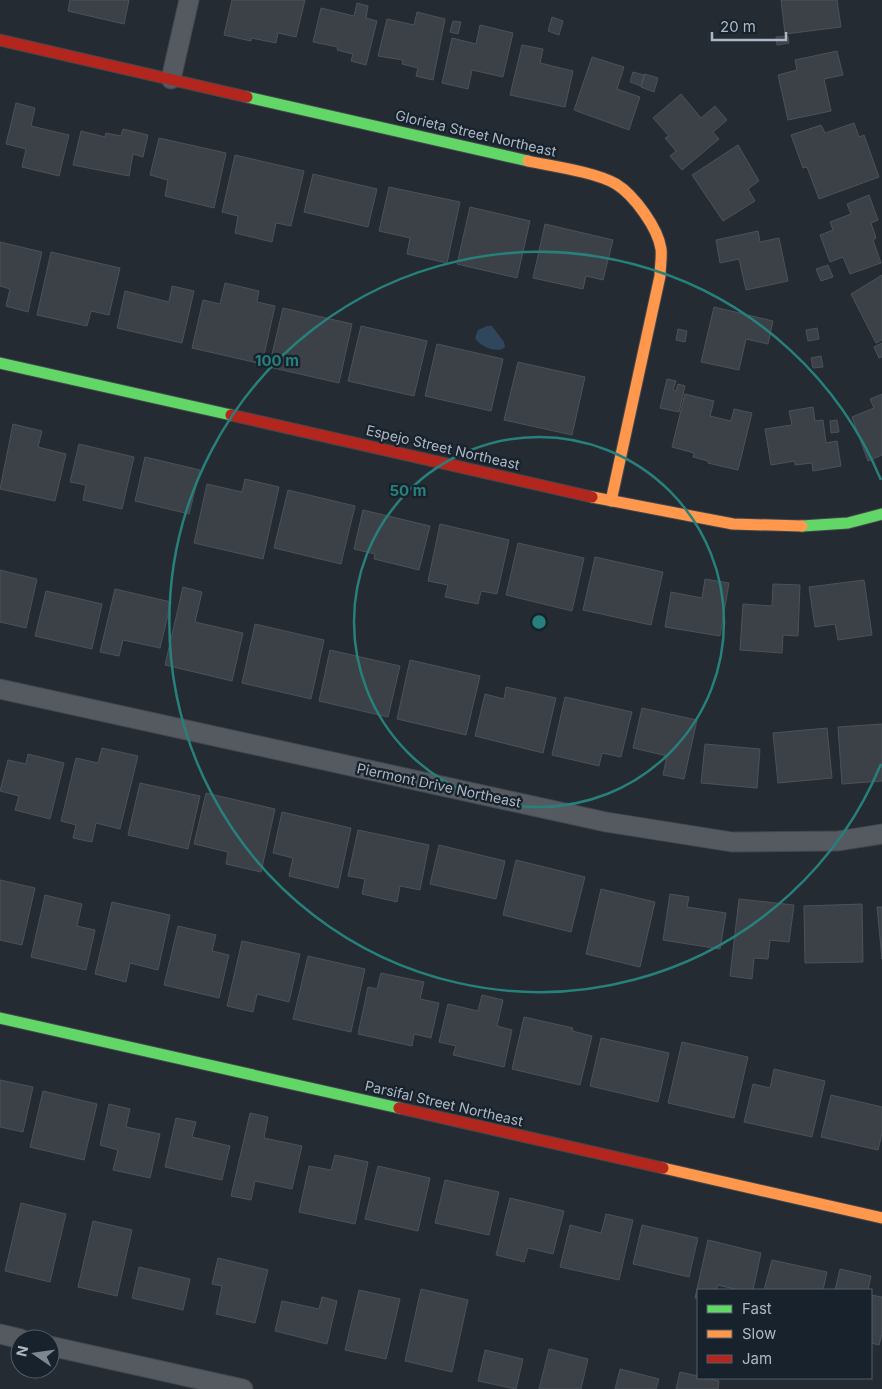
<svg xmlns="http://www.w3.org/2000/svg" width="882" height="1389" font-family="Inter,sans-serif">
<rect width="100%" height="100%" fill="#242b32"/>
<path fill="#2f465c" d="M487,326h5l12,16 1,5c-7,7 -25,0 -30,-9l3,-8z"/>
<g fill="#3b4147" stroke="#4b525a">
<path d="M70,0h59l-5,24 -56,-13z"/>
<path d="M232,0h73l-9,37 -18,-4 -2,10 -25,-5v3l-27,-6z"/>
<path d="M781,0h56l4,27 -56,7z"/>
<path d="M357,3l11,3 -2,12 11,3 -11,44 -15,-4 2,-7 -16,-4 1,-3 -25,-5 8,-34 33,8z"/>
<path d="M417,12l28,7 -12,61 -17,-4 2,-8 -16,-4 1,-4 -25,-4 9,-37 27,6z"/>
<path d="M552,17l11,4 -4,14 -11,-4z"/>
<path d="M453,21l8,1 -3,12 -8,-2z"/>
<path d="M480,25l33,8 -10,44 -31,-7 -4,19 -26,-6 10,-45 24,6z"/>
<path d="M788,36l1,7 -12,2 -1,-8z"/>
<path d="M522,45l21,4 -3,14 33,8 -8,36 -55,-12z"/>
<path d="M837,51l6,24 -19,4 7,32 -43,9 -10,-45 19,-5 -2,-10z"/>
<path d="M592,57l32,10 -7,22 23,8 -11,33 -55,-20z"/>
<path d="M633,72l11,3 -3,11 -11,-4z"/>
<path d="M645,74l13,4 -4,14 -13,-5z"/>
<path d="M681,94l20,24 14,-12 12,14 -14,12 6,7 -37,31 -12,-14 6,-5 -11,-13 4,-2 -16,-18z"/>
<path d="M16,103l19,5 -4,18 38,9 -10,41 -37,-9 4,-18 -20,-5z"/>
<path d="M854,123l5,14 5,-2 15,42 -60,22 -12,-32 -4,1 -12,-33 30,-10 4,8z"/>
<path d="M123,129l25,6 -5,22 -10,-3 -4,22 -56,-11 8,-34 24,6 1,-4 15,3z"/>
<path d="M159,138l67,15 -12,55 -49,-12 3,-16 -18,-5z"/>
<path d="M738,145l21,36 -11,8 7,12 -32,20 -31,-46z"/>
<path d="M235,155l69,16 -13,55 -15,-3 -4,19 -37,-9 3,-17 -16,-4z"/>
<path d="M313,174l64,15 -9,38 -64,-15z"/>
<path d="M389,187l71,15 -13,61 -40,-9 3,-16 -31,-7z"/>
<path d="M869,195l9,25 -7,3 5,15 -3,2 8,23 -31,11 -7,-17 -13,5 -10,-27 13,-5 -3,-8 21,-8 -4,-10z"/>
<path d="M470,207l60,14 -13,57 -60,-14z"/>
<path d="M545,224l68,16 -10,40 -17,-4 -3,13 -50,-11z"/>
<path d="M758,231l2,11 19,-4 9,43 -42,9 -7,-31 -19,4 -4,-23z"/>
<path d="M0,242l42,10 -14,60 -22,-6 4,-17 -10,-3z"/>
<path d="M51,252l69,16 -11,47 -18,-4 -4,15 -50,-11z"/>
<path d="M828,265l5,12 -12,4 -5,-12z"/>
<path d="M882,275v65l-6,3 -25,-49z"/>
<path d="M225,283l34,8 -2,11 18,4 -13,58 -70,-16 11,-48 17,4z"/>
<path d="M172,286l22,5 -12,52 -65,-15 8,-37 44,11z"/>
<path d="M714,307l59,14 -5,23 -22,-5 -7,31 -38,-8z"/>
<path d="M283,308l69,16 -13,59 -70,-16z"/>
<path d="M361,326l66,15 -13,55 -66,-15z"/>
<path d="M817,328l2,11 -11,2 -2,-11z"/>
<path d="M678,329l9,2 -2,11 -9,-2z"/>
<path d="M882,343v14l-3,1 -5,-11z"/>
<path d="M437,344l66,15 -12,52 -66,-15z"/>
<path d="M821,356l2,11 -10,1 -2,-10z"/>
<path d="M518,362l67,15 -13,58 -68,-15z"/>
<path d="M667,379l9,2 -3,9 3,1 2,-7 7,2 -6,26 -19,-4z"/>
<path d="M685,394l29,7 -4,15 21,5 3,-12 18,4 -14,57 -30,-7v-2l-15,-4 1,-4 -22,-6z"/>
<path d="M882,394v61l-14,6 -16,-44 22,-9 -4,-9z"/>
<path d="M813,407l2,14 8,-1 3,23 11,-2 4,25 -28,5 -1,-8 -17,2v-4l-24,4 -6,-36 27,-4 -3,-14z"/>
<path d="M837,420l2,12 -8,1 -1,-12z"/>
<path d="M13,424l29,7 -4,16 28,7 -11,47 -55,-12z"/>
<path d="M79,444l55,13 -12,52 -39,-9 3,-15 -16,-3z"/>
<path d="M145,457l55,13 -11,44 -54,-13z"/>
<path d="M245,479l34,8 -16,72 -69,-16 13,-59 35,8z"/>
<path d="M288,490l67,16 -14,58 -67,-16z"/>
<path d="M363,510l67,16 -11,44 -45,-11 1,-5 -21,-5z"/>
<path d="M440,524l69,16 -12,54 -16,-3 -3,13 -33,-7 3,-12 -20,-4z"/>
<path d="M518,543l66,15 -12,53 -66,-16z"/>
<path d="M595,557l68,15 -12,53 -68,-15z"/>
<path d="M0,570l37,9 -11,49 -26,-6z"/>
<path d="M705,579l24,4 -9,53 -55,-9 6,-35 31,6z"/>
<path d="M864,580l8,55 -34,5 -3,-16 -20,3 -6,-40z"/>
<path d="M773,584l27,1 -2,51 -15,-1 -1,18 -42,-3 3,-46 29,2z"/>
<path d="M183,587l19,5 -7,30 48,11 -11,48 -67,-16z"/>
<path d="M115,589l56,13 -11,46 -37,-8 -4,16 -19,-4z"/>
<path d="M46,591l56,13 -10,45 -57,-13z"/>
<path d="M255,624l69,16 -13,59 -69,-16z"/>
<path d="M330,650l70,16 -12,51 -69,-16z"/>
<path d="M410,660l70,16 -14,59 -69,-16z"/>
<path d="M506,687l50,11 -13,55 -68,-17 10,-42 19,5z"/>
<path d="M565,697l67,15 -11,45 -19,-4 -3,13 -47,-11z"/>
<path d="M642,708l55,12 -13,59 -21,-4 4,-19 -34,-8z"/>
<path d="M882,724v57l-40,3 -4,-57z"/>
<path d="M827,728l5,50 -54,5 -5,-50z"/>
<path d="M705,744l55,5 -3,39 -56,-5z"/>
<path d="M102,748l36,8 -18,73 -24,-6 -4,19 -19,-4 3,-13 -15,-4 15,-63 22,5z"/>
<path d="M28,754l36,9 -14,56 -35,-9 4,-14 -19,-5 8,-31 18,4z"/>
<path d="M140,783l60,13 -12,53 -60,-14z"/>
<path d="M206,793l69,16 -14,63 -35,-8 2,-12 -34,-8z"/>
<path d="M282,812l69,16 -13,60 -49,-12 4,-18 -20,-5z"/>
<path d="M358,830l71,15 -9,45 -20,-4 -3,16 -35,-8 3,-15 -17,-3z"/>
<path d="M439,845l66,16 -9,38 -66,-15z"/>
<path d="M516,860l69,17 -14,55 -68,-17z"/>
<path d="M0,880l35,8 -13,57 -22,-5z"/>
<path d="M601,889l54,13 -15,65 -54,-13z"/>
<path d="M670,894l19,3 -2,10 39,6 -6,36 -57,-9z"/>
<path d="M45,895l37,9 -5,22 18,4 -9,40 -55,-13z"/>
<path d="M739,899l55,6 -5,37 -19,-2 -2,19 -14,-1 -2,21 -22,-3z"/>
<path d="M112,902l58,13 -12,55 -28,-7 -4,19 -31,-8z"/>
<path d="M862,904l1,58 -58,1 -1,-57z"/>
<path d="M877,907h5v52z"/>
<path d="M178,926l38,9 -4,16 17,4 -10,43 -55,-13z"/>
<path d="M242,941l58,13 -11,48 -32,-8 -4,18 -26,-6z"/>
<path d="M308,956l57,13 -14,63 -58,-13z"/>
<path d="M381,973l43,9 -4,17 19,4 -8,35 -17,-4 -2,12 -54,-12 10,-47 9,2z"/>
<path d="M482,995l21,5 -6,26 15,4 -8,37 -51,-12 3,-9 -17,-4 9,-38 30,7z"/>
<path d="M524,1017l49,11 -1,3 20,5 -12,49 -68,-16z"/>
<path d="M601,1038l68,15 -11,49 -68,-16z"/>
<path d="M682,1042l66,15 -14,61 -66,-15z"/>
<path d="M774,1069l51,12 -13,56 -68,-15 9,-38 17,4z"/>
<path d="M0,1080l33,7 -10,45 -23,-5z"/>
<path d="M43,1091l54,13 -13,56 -54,-13z"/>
<path d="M831,1095l51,12v26l-4,17 -57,-13z"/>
<path d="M109,1104l21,5 -4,18 34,7 -10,44 -37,-8 5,-20 -18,-5z"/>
<path d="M250,1113l18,4 -4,21 38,8 -10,43 -37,-8 -4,19 -20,-4z"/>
<path d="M176,1118l20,4 -4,15 38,9 -8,34 -57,-13z"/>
<path d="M335,1155l33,7 -13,62 -56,-12 10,-46 22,4z"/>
<path d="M378,1166l52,12 -12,53 -53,-12z"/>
<path d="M445,1180l54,12 -10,43 -54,-12z"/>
<path d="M510,1198l54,13 -11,43 -25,-6 -4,14 -28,-7z"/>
<path d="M21,1203l45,11 -16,68 -45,-11z"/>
<path d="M606,1214l27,6 -14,60 -59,-13 10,-42 31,8z"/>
<path d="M93,1221l39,9 -15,66 -39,-9z"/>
<path d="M642,1225l56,13 -9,39 -56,-13z"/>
<path d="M708,1240l53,13 -8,37h-14l-21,-5 -2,5h-18v8h-3z"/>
<path d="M218,1258l50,12 -13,53 -39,-9 6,-28 -10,-2z"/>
<path d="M772,1260l55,12 -4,18h-59z"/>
<path d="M139,1267l51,12 -7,31 -51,-12z"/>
<path d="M840,1269l31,7 -3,14h-33z"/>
<path d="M421,1289l47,11 -16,72 -47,-11z"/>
<path d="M359,1290l41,9 -14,60 -41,-9z"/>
<path d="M871,1295l11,2v37l-3,11 -8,-2z"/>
<path d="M322,1297l15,4 -10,43 -52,-13 7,-30 37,8z"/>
<path d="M549,1349l39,10 -7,30h-42z"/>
<path d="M485,1350l38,9 -7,30 -38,-8z"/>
<path d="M620,1369l39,10 -3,10h-41z"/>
<path d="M680,1372l39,9 -1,8h-42z"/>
</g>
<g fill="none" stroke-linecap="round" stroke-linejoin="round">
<defs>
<g id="street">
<path d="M171,79l18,-79"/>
<path d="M0,689l606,133 126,20 106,-1 44,-7"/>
<path d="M0,1334l21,5"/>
<path d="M50,1346l193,43"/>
</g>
<g id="fast">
<path d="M247,97l281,64"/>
<path d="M0,363l231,52"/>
<path d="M802,526l46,-3 34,-9"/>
<path d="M0,1018l399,90"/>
</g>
<g id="slow">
<path d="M528,161c23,5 68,11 88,23 18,11 42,44 45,65 1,8 -1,19 -1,27l-49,225"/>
<path d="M592,497l141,27 69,2"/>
<path d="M663,1168l219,50"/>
</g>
<g id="jam">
<path d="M0,40l247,57"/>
<path d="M231,415l361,82"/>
<path d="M399,1108l264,60"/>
</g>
</defs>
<use href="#street" stroke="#42474d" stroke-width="21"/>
<use href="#fast" stroke="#42474d" stroke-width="13"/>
<use href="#slow" stroke="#42474d" stroke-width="13"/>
<use href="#jam" stroke="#42474d" stroke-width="13"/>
<use href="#street" stroke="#545a60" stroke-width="19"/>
<use href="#fast" stroke="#63d668" stroke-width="11"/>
<use href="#slow" stroke="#ff974d" stroke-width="11"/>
<use href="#jam" stroke="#b3261e" stroke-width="11"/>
</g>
<g fill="none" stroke="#27807b" stroke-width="2.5">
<circle cx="539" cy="622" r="185"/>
<path d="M881 764A370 370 0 1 1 881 480"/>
</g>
<g text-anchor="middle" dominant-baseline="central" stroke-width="4.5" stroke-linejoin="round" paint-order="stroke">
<g font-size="14" fill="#acb8c5" stroke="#18222c">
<text transform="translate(476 133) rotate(13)">Glorieta Street Northeast</text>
<text transform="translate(443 447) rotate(13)">Espejo Street Northeast</text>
<text transform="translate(439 785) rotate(12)">Piermont Drive Northeast</text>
<text transform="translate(444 1103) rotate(13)">Parsifal Street Northeast</text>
</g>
</g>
<circle cx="539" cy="622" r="8" fill="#27807b" stroke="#18222c" stroke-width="2.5"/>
<g font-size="15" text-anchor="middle" font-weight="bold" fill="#27807b" stroke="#18222c" stroke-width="4.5" stroke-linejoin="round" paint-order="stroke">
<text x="277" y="366">100 m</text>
<text x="408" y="496">50 m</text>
</g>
<rect x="697" y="1289" width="175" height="90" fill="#18222c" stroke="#535e69"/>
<rect x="707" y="1305" width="25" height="8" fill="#63d668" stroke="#535e69"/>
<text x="742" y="1314" font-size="15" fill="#acb8c5">Fast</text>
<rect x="707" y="1330" width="25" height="8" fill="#ff974d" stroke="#535e69"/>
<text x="742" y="1339" font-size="15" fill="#acb8c5">Slow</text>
<rect x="707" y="1355" width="25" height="8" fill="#b3261e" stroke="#535e69"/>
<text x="742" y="1364" font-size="15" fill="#acb8c5">Jam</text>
<g transform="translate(35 1354) rotate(283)"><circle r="24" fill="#18222c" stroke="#535e69"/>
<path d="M0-4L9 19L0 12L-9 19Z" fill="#7c8792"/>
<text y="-8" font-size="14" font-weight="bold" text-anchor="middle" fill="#acb8c5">N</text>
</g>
<path d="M712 32v8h74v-8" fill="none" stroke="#acb8c5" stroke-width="2.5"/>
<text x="720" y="32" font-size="15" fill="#acb8c5" stroke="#18222c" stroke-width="4" paint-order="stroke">20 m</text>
</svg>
